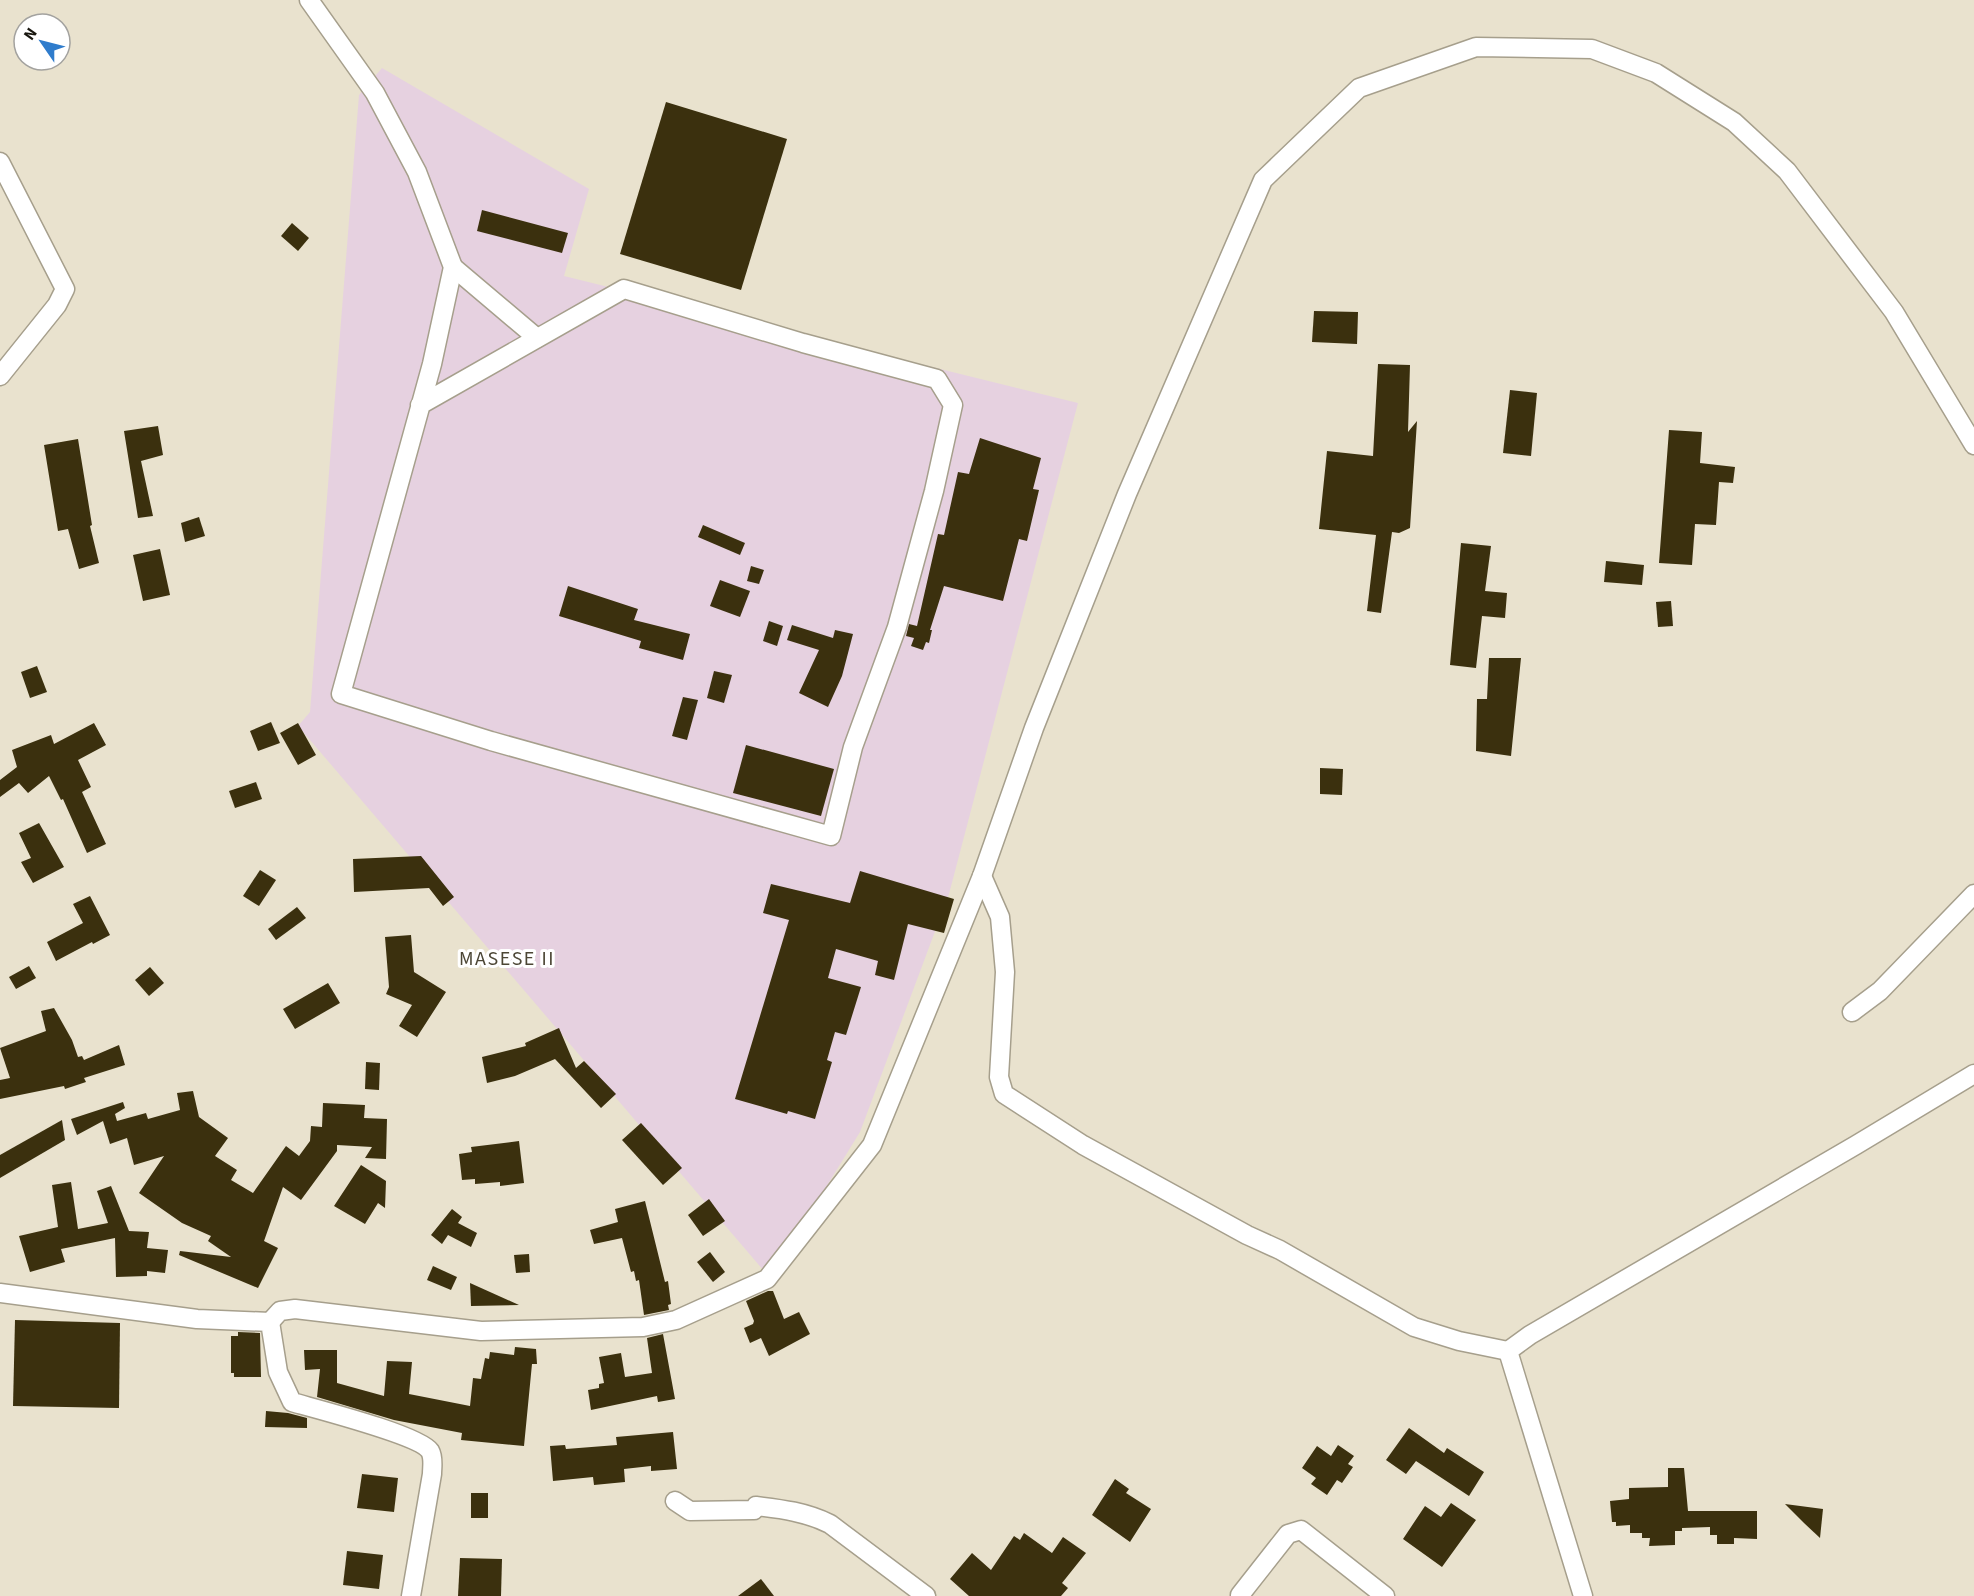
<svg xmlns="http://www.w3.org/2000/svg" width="1974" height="1596" font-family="'Source Sans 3',sans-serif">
<rect width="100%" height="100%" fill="#e9e2ce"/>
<path fill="#e6d1e0" d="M382,68l207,121 -25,87 514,127 -129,491 -89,238 -90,146 -472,-552 12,-14 49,-617z"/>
<g fill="#3b300e">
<path d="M666,102l121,37 -46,151 -121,-36z"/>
<path d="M482,210l86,23 -6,20 -85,-22z"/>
<path d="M292,223l17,15 -11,13 -17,-15z"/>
<path d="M1314,311l44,1 -1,32 -45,-2z"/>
<path d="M1378,364l32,1 -2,67 9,-11 -7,107 -11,5 -7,-1 -11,81 -14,-2 9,-76 -57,-6 8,-78 46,5z"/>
<path d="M1510,390l27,3 -6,63 -28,-3z"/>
<path d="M158,426l5,29 -22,6 12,55 -15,2 -14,-87z"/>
<path d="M1669,430l33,2 -2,31 35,4 -2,16 -14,-1 -3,43 -21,-1 -3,41 -33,-2z"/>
<path d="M980,438l61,20 -8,31 6,1 -12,51 -8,-2 -16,62 -59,-15 -14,44h2l-3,13 -3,-1 -3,8 -12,-4 3,-8 -8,-2 3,-12 8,2 21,-92 6,1 14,-63 11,2z"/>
<path d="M78,439l14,86 -2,1 9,37 -20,6 -11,-40 -10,2 -14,-86z"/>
<path d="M199,517l6,19 -20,6 -4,-19z"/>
<path d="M703,525l42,18 -5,12 -42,-18z"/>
<path d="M1461,543l30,3 -6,45 22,2 -2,25 -23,-2 -6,52 -26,-3z"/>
<path d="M160,549l10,46 -27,6 -10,-46z"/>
<path d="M1606,561l38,4 -2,20 -38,-3z"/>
<path d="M751,566l13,4 -5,14 -12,-3z"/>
<path d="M720,580l30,11 -10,26 -30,-11z"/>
<path d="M568,586l70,23 -4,11 56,14 -7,26 -44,-12 2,-7 -82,-25z"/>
<path d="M1671,601l2,25 -15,1 -2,-25z"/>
<path d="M769,621l14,5 -6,20 -14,-5z"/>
<path d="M792,625l41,13 2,-8 18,4 -11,42 -14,31 -29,-14 20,-43 -32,-10z"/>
<path d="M1489,658h32l-10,98 -35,-5 1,-52h10z"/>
<path d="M37,666l10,26 -17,6 -9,-26z"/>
<path d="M714,671l18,4 -8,28 -17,-5z"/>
<path d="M683,697l15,3 -11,40 -15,-4z"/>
<path d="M271,722l9,21 -22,8 -8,-20z"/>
<path d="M94,723l12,22 -28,15 13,27 -9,5 24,52 -19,9 -24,-54 -2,1 -12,-24 -21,17 -9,-10 -19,14v-17l17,-13 -5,-17 39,-15 3,9z"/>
<path d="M298,723l18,32 -18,10 -18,-32z"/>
<path d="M746,745l88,24 -13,47 -88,-23z"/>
<path d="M1320,768l23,1 -1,26 -22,-1z"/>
<path d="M256,782l6,17 -27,9 -6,-17z"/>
<path d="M39,823l25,44 -31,16 -12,-21 10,-4 -12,-25z"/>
<path d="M421,856l33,41 -11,9 -14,-18 -75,4 -1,-33z"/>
<path d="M260,870l16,10 -17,26 -16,-10z"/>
<path d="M860,871l94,28 -10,34 -36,-9 -14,56 -19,-5 3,-14 -42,-12 -8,29 33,9 -15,48 -11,-3 -8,28 5,2 -17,57 -27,-8 -1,3 -52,-15 54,-179 -26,-7 8,-29 79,19z"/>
<path d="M90,896l20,39 -17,9 -1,-2 -36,19 -9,-19 36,-19 -10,-19z"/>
<path d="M297,907l9,11 -30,22 -8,-11z"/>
<path d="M411,935l3,37 32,20 -29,45 -18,-11 13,-21 -26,-11 3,-7 -4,-50z"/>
<path d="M29,966l7,12 -20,11 -7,-12z"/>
<path d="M150,967l14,16 -15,13 -14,-16z"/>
<path d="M328,983l12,20 -45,26 -12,-20z"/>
<path d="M54,1008l18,32 6,17 4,-1 2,4 35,-15 6,20 -41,13 2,4 -21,7 -1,-3 -64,13v-19l10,-2 -10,-30 46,-17 -5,-20z"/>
<path d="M559,1028l17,40 8,-7 32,33 -15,14 -46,-49 -40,17 -28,7 -5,-26 44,-11 -1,-3z"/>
<path d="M366,1062l14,1 -1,27 -14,-1z"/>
<path d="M193,1091l6,26 29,21 -13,18 22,14 -6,10 22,13 33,-47 13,10 11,-15 1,-15 11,1 1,-24 42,2 -1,13 23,1 -1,40 -21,-1 7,-11 -35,-2v6l-36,49 -18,-13 -19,54 14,7 -20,40 -79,-33 1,-4 51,6 -23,-16 3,-5 -29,-13 -43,-30 25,-37 -30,9 -7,-27 -17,6 -7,-23 -26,14 -6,-16 52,-17 2,6 -10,6 2,7 29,-8 2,6 32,-9 -3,-17z"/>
<path d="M62,1120l3,20 -65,38v-23z"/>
<path d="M641,1123l41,45 -19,17 -41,-45z"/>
<path d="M519,1141l5,42 -24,3v-4l-25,2v-5l-13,1 -3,-26 13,-2 -1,-5z"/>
<path d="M361,1165l25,16 -1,27 -7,-5 -13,21 -31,-18z"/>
<path d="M71,1182l7,47 30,-6 -11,-32 14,-5 18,45 20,1 -2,16 21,2 -3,23 -18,-2v5l-31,1 -1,-39 -54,11 4,13 -35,10 -11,-36 39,-9 -6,-42z"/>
<path d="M709,1199l16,22 -22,15 -15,-21z"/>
<path d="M645,1201l20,81 3,-1 3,23 -3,1 1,5 -25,5 -5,-35 -3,1 -2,-10 -3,1 -9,-34 -28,6 -4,-14 28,-8 -3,-13z"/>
<path d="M452,1209l10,8 -4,6 19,10 -6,14 -23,-12 -6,9 -11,-9z"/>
<path d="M710,1252l15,20 -12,10 -16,-20z"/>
<path d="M529,1254l1,18 -14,1 -2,-18z"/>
<path d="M433,1266l24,11 -6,13 -24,-10z"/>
<path d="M470,1283l49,22 -48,1z"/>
<path d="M768,1291h5l11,28 15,-7 11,22 -41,22 -8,-18 -11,5 -6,-15 9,-4 1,-3 -8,-20z"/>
<path d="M15,1320l105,3 -1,85 -106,-2z"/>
<path d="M238,1332l22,1 1,44h-27v-4h-3v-37h7z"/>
<path d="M663,1334l12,65 -17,3 -1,-6 -66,14 -3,-20 11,-2v-4l5,-1 -5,-26 22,-4 4,24 27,-4 -5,-35z"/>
<path d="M515,1347l21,2 1,15h-5l-8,82 -63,-6 1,-7 -68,-13 -77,-23 3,-28 -15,1 -1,-20h33v33l47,13 3,-35 25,1 -3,32 61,12 3,-28 8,1 4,-21 4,1 1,-7 24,3z"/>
<path d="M266,1411l22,2 19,5v10l-42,-1z"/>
<path d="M1409,1428l35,25 3,-5 37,24 -15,24 -53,-35 -10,13 -20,-14z"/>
<path d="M673,1432l4,37 -26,2v-5l-27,3 1,13 -31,3 -1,-8 -40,4 -3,-35 15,-1 1,4 51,-4 -1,-8z"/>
<path d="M1338,1445l16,11 -6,8 5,3 -11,16 -5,-3 -10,15 -16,-11 5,-6 -14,-10 15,-22 14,10z"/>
<path d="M1668,1468h16l4,43h69v28l-23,-1v6h-17v-9h-7v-8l-28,1v3h-7v14l-26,1 1,-8h-8v-5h-12v-8l-14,1v-4h-4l-2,-21 19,-2v-11l39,-1z"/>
<path d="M362,1474l36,4 -4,34 -37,-4z"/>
<path d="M1115,1479l14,10 -3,4 25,16 -21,33 -38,-27z"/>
<rect x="471" y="1493" width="17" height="25"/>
<path d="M1451,1503l25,17 -34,47 -39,-28 22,-33 16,11z"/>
<path d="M1785,1504l38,5 -3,29 -16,-15z"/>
<path d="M1024,1533l28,20 11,-16 23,16 -24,30 6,5 -7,8h-92l-19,-17 22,-26 19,17 23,-34 6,4z"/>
<path d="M347,1551l36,4 -4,34 -36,-4z"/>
<path d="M460,1558l42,1 -1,37h-43z"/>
<path d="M761,1579l13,17h-36z"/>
</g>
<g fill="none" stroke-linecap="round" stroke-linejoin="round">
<defs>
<g id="minor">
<path d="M309,0l66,93 42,79 36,95 -21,97 -91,330 150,47 340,95 22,-89 44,-120 37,-136 19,-86 -16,-26 -134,-36 -179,-54 -204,116"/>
<path d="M0,162l65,127 -8,16 -57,71"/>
<path d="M453,267l84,71"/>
<path d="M982,876l18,41 5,55 -6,105 5,17 79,51 164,90 33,15 134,77 45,14 49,10"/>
<path d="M1852,1012l28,-21 94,-97"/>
<path d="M0,1293l197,26 73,3 8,50 14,30c24,7 127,33 138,49 4,7 2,16 2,23l-21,122"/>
<path d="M270,1322l10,-11 15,-2 186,22 162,-4 33,-7 91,-41 105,-134 110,-269 52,-148 93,-234 136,-314 96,-92 117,-41 116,2 64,24 78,49 53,49 107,141 80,133"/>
<path d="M675,1501l15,10 64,-1 2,-4c26,3 50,6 74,18l96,72"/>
<path d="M1240,1595l48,-61 13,-4 84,66"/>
<path d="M1583,1596l-75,-245 22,-16 326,-190 118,-71"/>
</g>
</defs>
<use href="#minor" stroke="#a69f8c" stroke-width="21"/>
<use href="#minor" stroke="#fff" stroke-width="18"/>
</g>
<g text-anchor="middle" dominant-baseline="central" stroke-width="6" stroke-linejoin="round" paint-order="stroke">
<g font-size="20" letter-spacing="1.5" fill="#4c4635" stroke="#fff">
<text x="507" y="959">MASESE II</text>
</g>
</g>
<g transform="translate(42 42) rotate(305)"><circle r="28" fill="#ffffff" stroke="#a3a29f" stroke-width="1.5"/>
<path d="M0-4.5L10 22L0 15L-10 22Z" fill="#2f7ccc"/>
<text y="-9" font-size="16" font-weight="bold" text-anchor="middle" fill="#18160f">N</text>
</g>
</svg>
